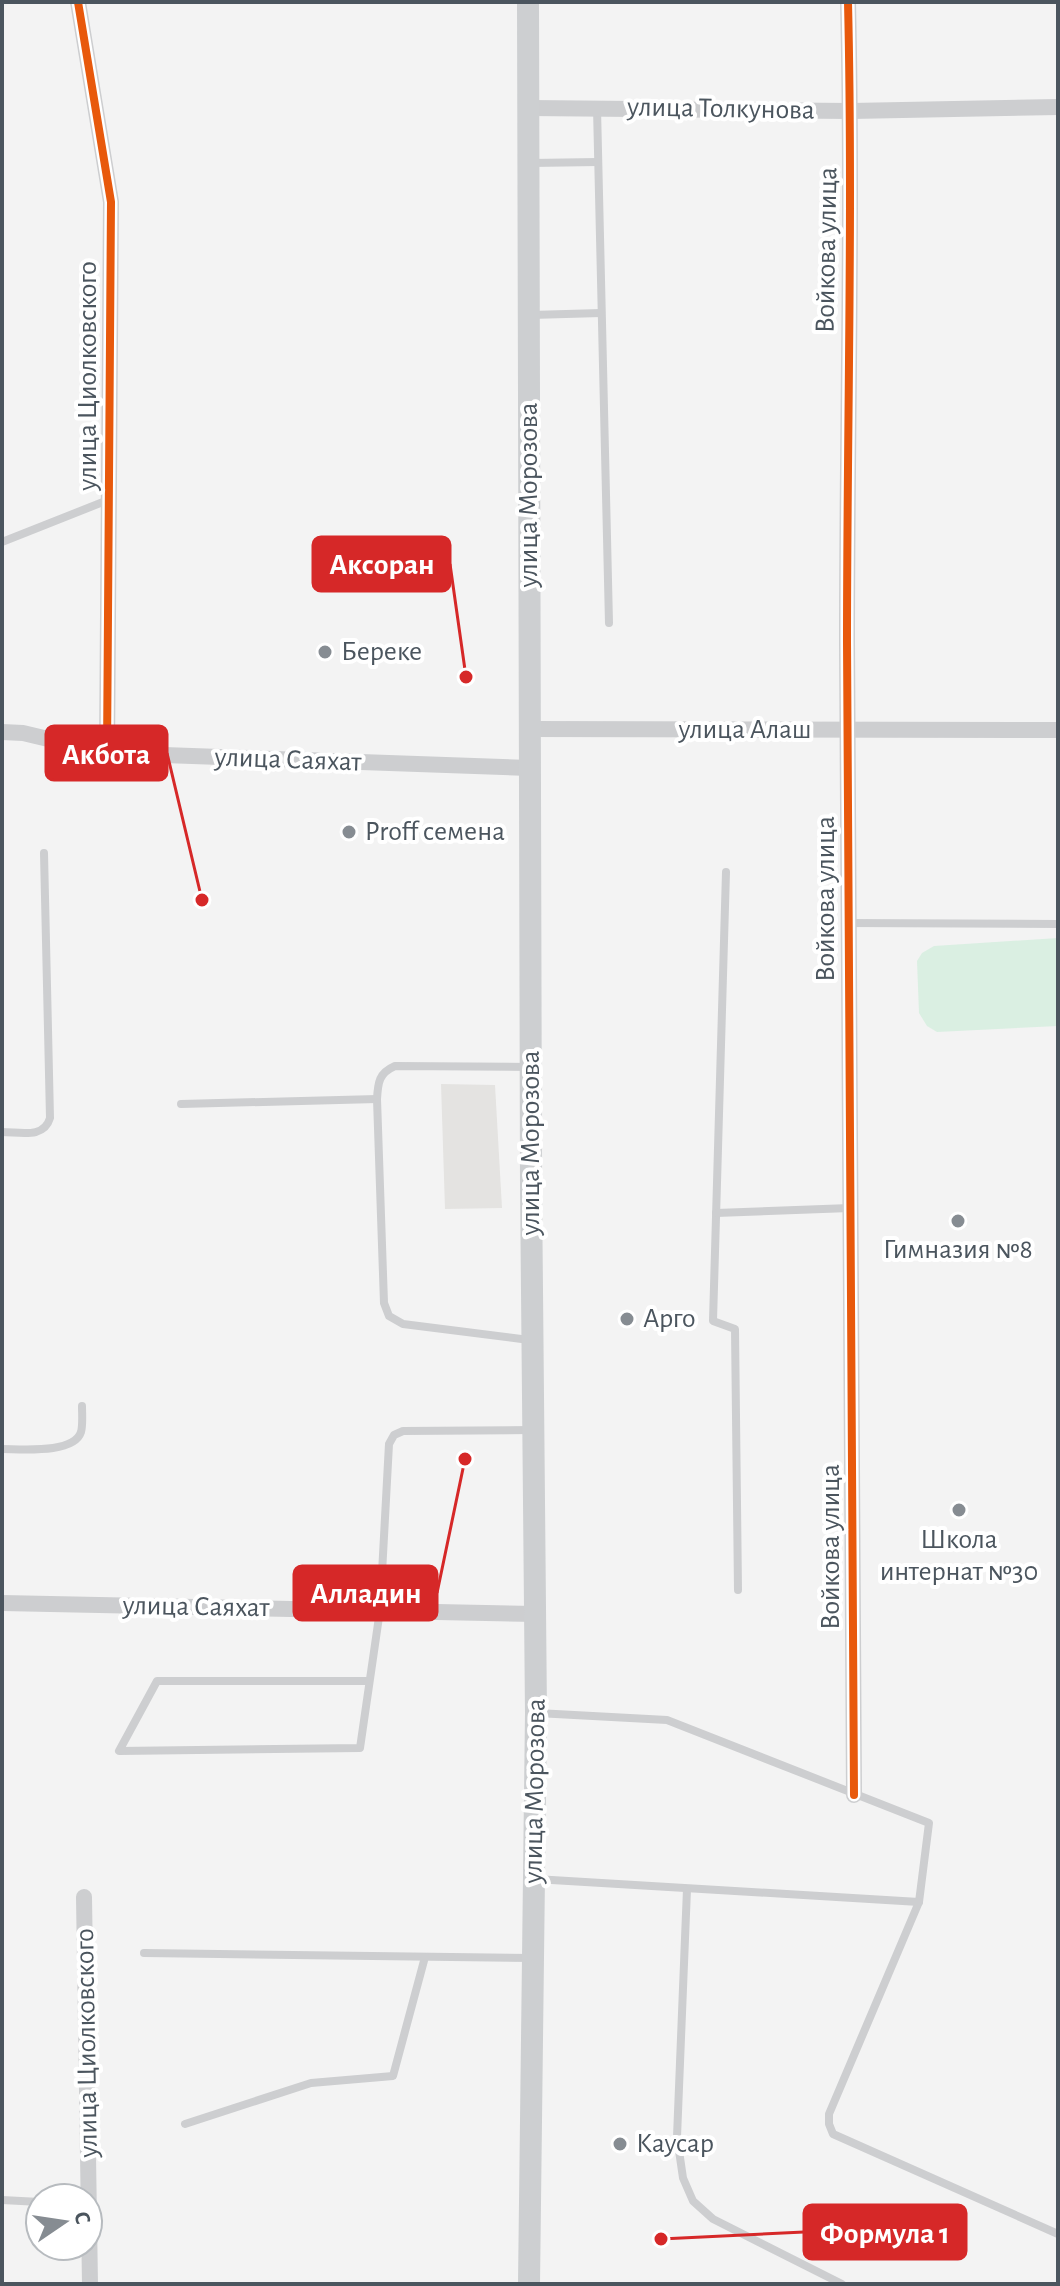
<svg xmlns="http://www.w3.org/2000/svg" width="1060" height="2286" font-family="'Alegreya Sans',sans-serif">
<rect width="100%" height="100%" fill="#f3f3f3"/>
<path fill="#e4e3e1" d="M441,1084l54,1 7,123 -57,1z"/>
<path fill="#daefe2" d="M1058,938v88l-121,6 -10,-6 -8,-13 -2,-52 5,-8 12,-7z"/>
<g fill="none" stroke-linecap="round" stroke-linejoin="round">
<g stroke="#cdced0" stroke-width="8">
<path d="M597,108l12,515"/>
<path d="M531,163l67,-1"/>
<path d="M531,315l70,-2"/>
<path d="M2,542l106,-42"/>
<path d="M726,872l-13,449 22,8 3,261"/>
<path d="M848,923l210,1"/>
<path d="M181,1104l196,-5"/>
<path d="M2,1132c18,0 42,7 48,-14l-6,-265"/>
<path d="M716,1213l134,-5"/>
<path d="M529,1340l-126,-16 -14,-8 -5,-13 -7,-204c1,-17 2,-26 18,-33l135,1"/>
<path d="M2,1449c20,0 72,5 79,-17 2,-7 1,-18 1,-26"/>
<path d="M369,1681h-212l-38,70 241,-3 20,-138 9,-166 5,-9 9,-4 129,-1"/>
<path d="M537,1713l130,7 262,103 -10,79 -90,212v10l4,10 225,100"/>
<path d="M535,1879l384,23"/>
<path d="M687,1889l-10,248 6,41 10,23 20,18 129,65"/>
<path d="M144,1953l388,5"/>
<path d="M185,2124l126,-41 82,-7 32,-119"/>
<path d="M2,2200l38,2"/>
</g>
<g stroke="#cdced0" stroke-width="16">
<path d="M78,2l33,200 -4,551"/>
<path d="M848,2c5,213 -1,426 -1,640 1,384 5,768 7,1153"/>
<path d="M529,108l322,3 207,-4"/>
<path d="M529,729l529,1"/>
<path d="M2,732l21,1 84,20 422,15"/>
<path d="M2,1603l533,11"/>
<path d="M84,1897l6,387"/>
</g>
<path stroke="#cdcfd1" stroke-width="22" d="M528,2l3,1183 5,528 -7,571"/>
<defs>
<g id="cycleway">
<path d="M78,2l33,200 -4,551"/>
<path d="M848,2c5,213 -1,426 -1,640 1,384 5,768 7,1153"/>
</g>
</defs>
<use href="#cycleway" stroke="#fff" stroke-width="13"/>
<use href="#cycleway" stroke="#e8590c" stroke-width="8"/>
</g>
<g fill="#868c92" stroke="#fff" stroke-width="3">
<circle cx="325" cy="652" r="8"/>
<circle cx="349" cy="832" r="8"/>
<circle cx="958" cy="1221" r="8"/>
<circle cx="627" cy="1319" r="8"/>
<circle cx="959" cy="1510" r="8"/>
<circle cx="620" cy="2144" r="8"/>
</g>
<g text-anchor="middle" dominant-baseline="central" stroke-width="8" stroke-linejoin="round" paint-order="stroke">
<g font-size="28" fill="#4b555e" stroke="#fff">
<text transform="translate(721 109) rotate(1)">улица Толкунова</text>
<text transform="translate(827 250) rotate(-89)">Войкова улица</text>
<text transform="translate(88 376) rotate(-90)">улица Циолковского</text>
<text transform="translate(529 495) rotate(-90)">улица Морозова</text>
<text x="745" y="730">улица Алаш</text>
<text transform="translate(288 760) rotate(2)">улица Саяхат</text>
<text transform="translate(826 899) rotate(-90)">Войкова улица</text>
<text transform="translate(531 1143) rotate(-90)">улица Морозова</text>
<text transform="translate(831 1547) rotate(-90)">Войкова улица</text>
<text transform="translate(196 1607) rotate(1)">улица Саяхат</text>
<text transform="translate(535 1791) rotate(-89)">улица Морозова</text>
<text transform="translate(87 2043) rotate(-91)">улица Циолковского</text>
</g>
<g font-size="28" fill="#4b555e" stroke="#fff" text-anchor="start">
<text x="341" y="652">Береке</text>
<text x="365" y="832">Proff семена</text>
<text x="958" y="1250" text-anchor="middle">Гимназия №8</text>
<text x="643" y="1319">Арго</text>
<text x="959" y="1540" text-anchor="middle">Школа<tspan x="959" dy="32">интернат №30</tspan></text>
<text x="636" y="2144">Каусар</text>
</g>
</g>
<path fill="none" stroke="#d62828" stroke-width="3" d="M466 677L450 564M202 900L167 753M465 1459L437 1593M661 2239L804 2232"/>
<g fill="#d62828" stroke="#fff" stroke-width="3">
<circle cx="466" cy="677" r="8"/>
<circle cx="202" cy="900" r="8"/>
<circle cx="465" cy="1459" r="8"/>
<circle cx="661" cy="2239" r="8"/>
</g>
<g fill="#d62828" stroke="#d62828" stroke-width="3">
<rect x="313" y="537" width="137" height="54" rx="8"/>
<rect x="46" y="726" width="121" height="54" rx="8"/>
<rect x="294" y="1566" width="143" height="54" rx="8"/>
<rect x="804" y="2205" width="162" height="54" rx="8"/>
</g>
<g font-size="30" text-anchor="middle" font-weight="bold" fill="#fff">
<text x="382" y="574">Аксоран</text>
<text x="106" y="764">Акбота</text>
<text x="366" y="1603">Алладин</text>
<text x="885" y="2243">Формула 1</text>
</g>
<rect width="1060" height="2286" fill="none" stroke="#4b555e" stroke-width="8"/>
<g transform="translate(64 2222) rotate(77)"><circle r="38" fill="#ffffff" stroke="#b7bbbf" stroke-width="2"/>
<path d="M0-6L14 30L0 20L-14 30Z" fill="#868c92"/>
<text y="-12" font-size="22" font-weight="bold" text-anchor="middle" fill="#4b555e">С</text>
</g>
</svg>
